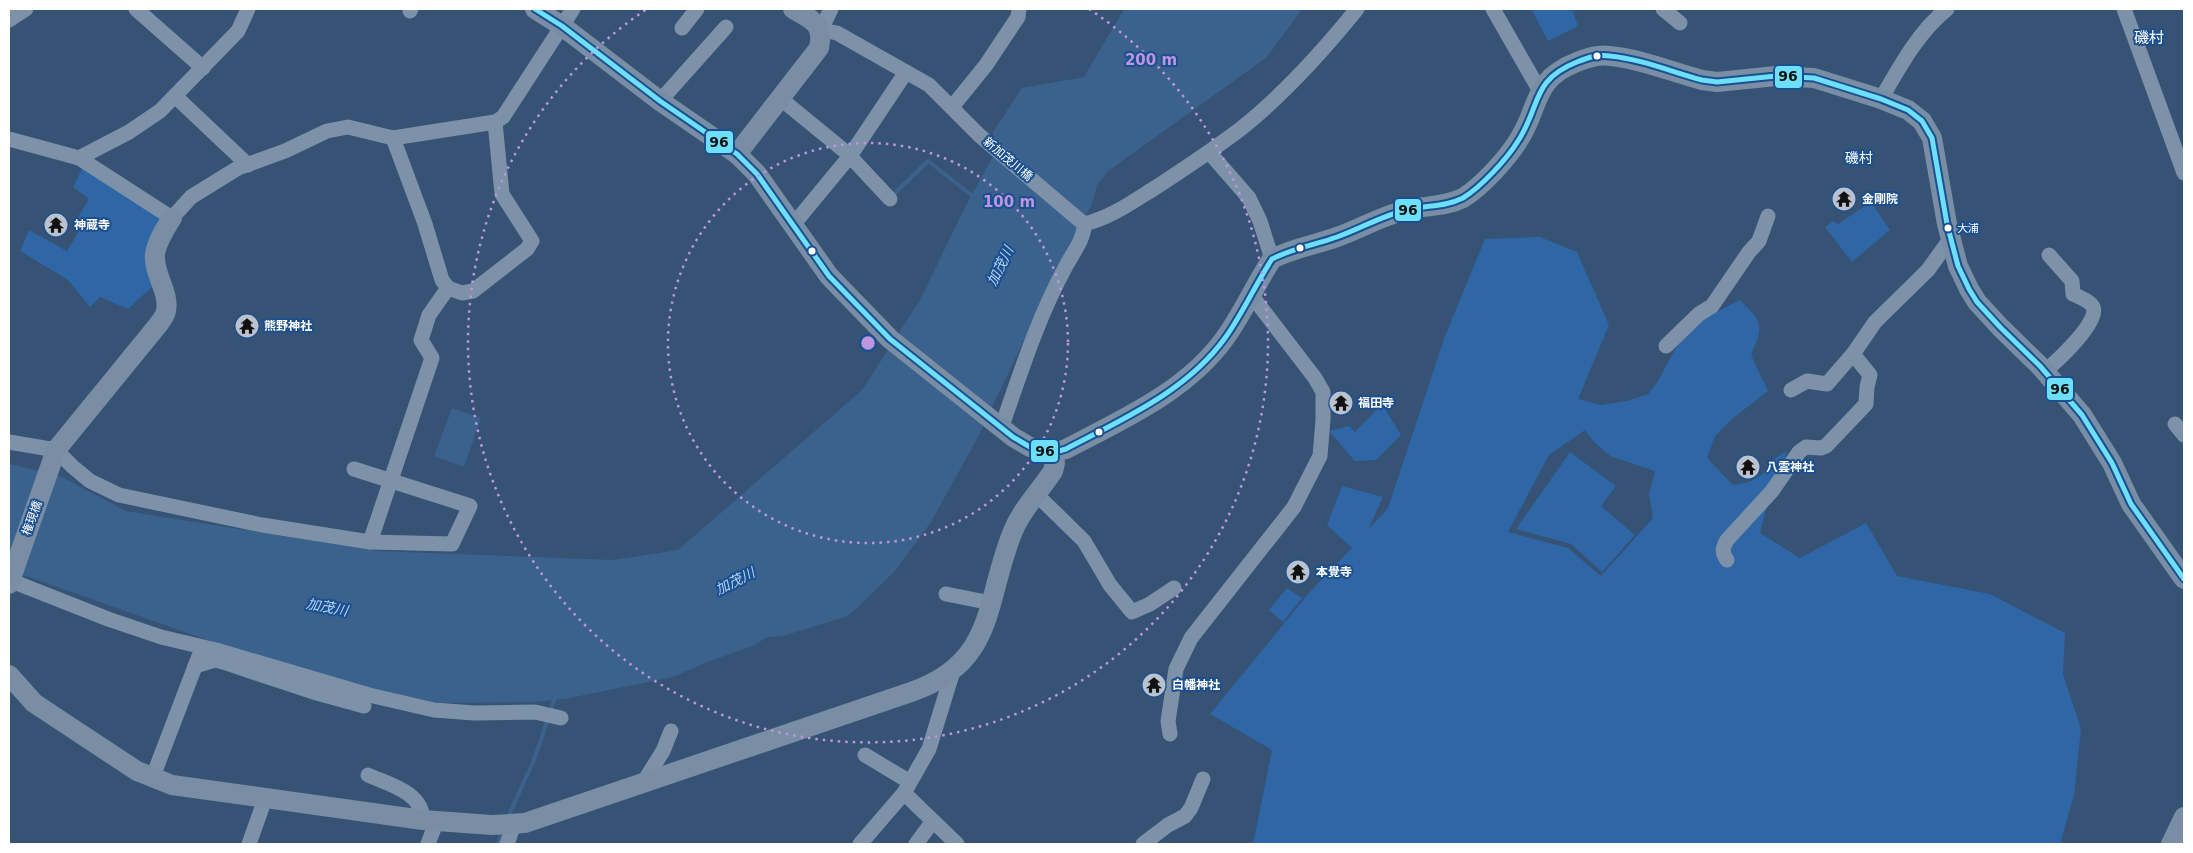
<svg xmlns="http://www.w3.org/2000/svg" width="2193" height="853" font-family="'DejaVu Sans','Noto Sans JP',sans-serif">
<rect width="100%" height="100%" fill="#365274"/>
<g fill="#2f66a5" fill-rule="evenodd">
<path d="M1531,9h41l6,17 -30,15z"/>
<path d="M83,167l76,47 3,10c-14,26 -22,33 -10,63l-24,22 -28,-12 -10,10 -22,-27 -48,-29 9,-21 38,21 18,-30 -7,-4 11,-18 -16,-12z"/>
<path d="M1871,202l19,28 -38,32 -27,-35 8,-6 5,3z"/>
<path d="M1540,237l37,15 32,73 -31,74 23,6 26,-4 21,-7 10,-13 21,-39 25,-24 36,-18c23,23 24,25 11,55l17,36 -36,28 -17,17 -8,22 26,27 16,-3 14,-8 9,-14 14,-9 -1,9 -10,15 -15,58 40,25 66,-35 31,53 93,18 75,39 -2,41 18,55 -7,66 -14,49h-807l19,-94 -62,-36 99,-121 43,-45 -25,-23 15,-39 41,11 -15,33 20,-22 57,-172 40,-97zM1585,430l9,12 16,14 45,15 -6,23 4,24 -52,58 -33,-28 -60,-16 41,-77z"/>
<path d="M1382,404l19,31 -25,25 -21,1 -26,-30 20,-5 6,6z"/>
<path d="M1570,452l46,34 -15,20 34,29 -33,37 -31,-28 -55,-15z"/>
<path d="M1287,588l15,10 -19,24 -14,-12z"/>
</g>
<g fill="#3b618d">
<path d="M1124,9h178l-35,48 -160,115 -10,13 -5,19 -18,31 -97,204 -46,83 -37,50 -40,39 -9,6 -62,19 -15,1 -18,10 -43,15 -34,15 -103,21 -35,4 -97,1 -126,-26 -303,-107v-106l49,11 68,36 251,40 236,9 65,-10 184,-160 58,-90 43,-89 30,-55v-24l29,-44 62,-11z"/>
<path d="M452,408l29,10 -17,49 -30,-11z"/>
</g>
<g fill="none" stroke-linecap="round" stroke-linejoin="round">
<g stroke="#3b618d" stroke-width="4">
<path d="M894,194l34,-33 47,37"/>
<path d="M550,712l6,-17"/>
<path d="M507,819l27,-59 14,-41"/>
<path d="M498,844l5,-14"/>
</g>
<g stroke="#7d92a8" stroke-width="15">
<path d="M136,9l67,59"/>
<path d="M831,9l-10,21 16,3 92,52 50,50 105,89c27,-6 51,-24 74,-38 29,-19 58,-38 85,-59 42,-34 80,-76 114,-118"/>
<path d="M1493,9l47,82"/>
<path d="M1663,9l17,14"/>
<path d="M2124,9l60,164"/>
<path d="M410,11l1,-2"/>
<path d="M9,20l17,-11"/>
<path d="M682,28l15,-19"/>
<path d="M175,96l73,69"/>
<path d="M781,99l66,54 43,46"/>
<path d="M1881,99c18,-31 37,-67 66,-90"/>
<path d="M660,101l66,-74"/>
<path d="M952,107l34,-42 32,-48 1,-8"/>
<path d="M393,138l32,86 17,56 6,8 14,5 11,-2 54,-42 5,-8 -30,-47 -7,-72"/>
<path d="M9,139l70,19 93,60 19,-21 47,-29 47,-17 42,-20 21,-4 45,11 102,-16 8,-5 70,-108"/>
<path d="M1209,152l40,46 11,23 12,38"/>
<path d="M79,158l50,-26 31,-21 78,-80 10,-22"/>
<path d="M793,225l57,-69 56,-84"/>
<path d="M1666,346l33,-32 13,-8 37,-54 10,-11 9,-25"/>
<path d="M2045,371c11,-9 55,-49 48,-64 -3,-6 -14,-10 -20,-13l-1,-13 -23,-26"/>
<path d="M1791,390l16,-9 20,3 26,-30 22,-32 53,-52 23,-32"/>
<path d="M2175,424l9,11"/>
<path d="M1001,429c19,-55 37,-112 65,-163 6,-12 19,-28 18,-42"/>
<path d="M9,442l47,8 17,17 17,14 29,14 143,30 108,17 82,2 18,-38 -116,-37"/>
<path d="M1037,495l47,46 26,44 22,27 18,-8 24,-16"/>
<path d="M370,542l62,-184 -11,-18 8,-25 19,-27"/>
<path d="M1727,560c-6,-8 -4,-13 0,-20l45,-49 27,-39 7,-5 15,1 5,-2 40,-42 1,-17 3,-12 -17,-21"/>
<path d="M9,580l99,39 53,18 55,13 153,45 65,15 40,3 61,-1 26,6"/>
<path d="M946,594l45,9"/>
<path d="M195,666l20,-6 8,2 90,30 51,14"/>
<path d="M1170,734l-2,-13 8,-52 15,-31 103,-131 26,-51 3,-36v-28l-8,-14 -63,-82"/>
<path d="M865,755l45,27"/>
<path d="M368,775c22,10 54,17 55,45"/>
<path d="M152,779l47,-123"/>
<path d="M643,783l20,-32 8,-20"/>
<path d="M904,793l53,51"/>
<path d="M249,844l16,-45"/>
<path d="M428,844l9,-24"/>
<path d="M507,844l7,-20"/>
<path d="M860,844l44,-51 25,-44 24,-78"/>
<path d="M916,844l17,-23"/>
<path d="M1143,844l25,-19 17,-9 6,-8 12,-29"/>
</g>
<g stroke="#798da4" stroke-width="20">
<path d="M535,9l27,17 98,75 77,53 20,20 72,102 61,63 123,98 17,10 22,6 14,-4c57,-30 121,-58 159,-111 18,-25 30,-53 47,-79 21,-11 43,-14 65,-22 23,-8 46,-22 70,-27 20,-5 38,-3 56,-12 18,-11 44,-39 55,-57 23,-35 13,-61 59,-79 10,-4 21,-8 33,-6 31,3 62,16 92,24l15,2 59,-6 38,2 67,21 27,11 14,11 10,17 15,86 11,42 11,23 8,13 23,25 40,39 42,49 30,48 19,41 53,75"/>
<path d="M737,154l82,-106c5,-24 -6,-28 -26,-39"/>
<path d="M9,584l47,-134 102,-125c3,-4 7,-9 8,-14 4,-19 -13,-37 -11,-57 2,-13 10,-25 17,-36"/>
<path d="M9,675l25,28 103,68 35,14 251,35 69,5 33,-2 386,-131c86,-30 73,-90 102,-161 9,-22 27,-40 40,-60l2,-8 -3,-10"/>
<path d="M2171,844l13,-27"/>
</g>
<defs>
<path id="bus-1" d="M535,9l27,17 98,75 77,53 20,20 72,102 61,63 123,98 17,10 22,6 14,-4c57,-30 121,-58 159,-111 18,-25 30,-53 47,-79 21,-11 43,-14 65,-22 23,-8 46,-22 70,-27 20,-5 38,-3 56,-12 18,-11 44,-39 55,-57 23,-35 13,-61 59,-79 10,-4 21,-8 33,-6 31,3 62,16 92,24l15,2 59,-6 38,2 67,21 27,11 14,11 10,17 15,86 11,42 11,23 8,13 23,25 40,39 42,49 30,48 19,41 53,75"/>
</defs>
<use href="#bus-1" stroke="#1b4f8f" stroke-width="9"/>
<use href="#bus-1" stroke="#6ddff8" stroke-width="5"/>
</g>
<g fill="none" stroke="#bd96df" stroke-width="2.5" stroke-dasharray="2.5 5">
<circle cx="868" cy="343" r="200"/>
<path d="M1089 9A400 400 0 1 1 647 9"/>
</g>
<defs>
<symbol id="temple-disc" viewBox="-11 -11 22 22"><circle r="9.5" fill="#b9c2ce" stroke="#1b4f8f"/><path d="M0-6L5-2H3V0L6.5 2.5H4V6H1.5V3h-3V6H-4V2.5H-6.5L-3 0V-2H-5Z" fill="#111"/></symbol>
</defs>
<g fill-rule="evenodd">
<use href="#temple-disc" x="1830" y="185" width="28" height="28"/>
<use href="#temple-disc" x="42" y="211" width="28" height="28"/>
<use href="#temple-disc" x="233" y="312" width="28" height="28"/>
<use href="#temple-disc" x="1327" y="389" width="28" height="28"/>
<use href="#temple-disc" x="1734" y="453" width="28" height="28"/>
<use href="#temple-disc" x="1284" y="558" width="28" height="28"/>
<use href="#temple-disc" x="1140" y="671" width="28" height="28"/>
</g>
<g fill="#fff" stroke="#1b4f8f" stroke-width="2">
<circle cx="1597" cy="56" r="4.5"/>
<circle cx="1948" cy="228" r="4.5"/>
<circle cx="1300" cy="248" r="4.5"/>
<circle cx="812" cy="251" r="4.5"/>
<circle cx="1099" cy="432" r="4.5"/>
</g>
<g text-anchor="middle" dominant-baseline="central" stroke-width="4" stroke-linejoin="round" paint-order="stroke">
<g font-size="11" fill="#fff" stroke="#1b4f8f" text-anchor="start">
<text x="1957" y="228">大浦</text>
</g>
<g font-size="12" fill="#fff" stroke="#1b4f8f">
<text transform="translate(1008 159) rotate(40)">新加茂川橋</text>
<text transform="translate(32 518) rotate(-70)">権現橋</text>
</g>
<g font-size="12" font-weight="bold" fill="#fff" stroke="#1b4f8f" text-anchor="start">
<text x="1862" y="199">金剛院</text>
<text x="74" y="225">神蔵寺</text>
<text x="264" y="326">熊野神社</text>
<text x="1358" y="403">福田寺</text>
<text x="1766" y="467">八雲神社</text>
<text x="1316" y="572">本覺寺</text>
<text x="1172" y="685">白幡神社</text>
</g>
<g font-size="14" fill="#fff" stroke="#1b4f8f">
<text x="1859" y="158">磯村</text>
</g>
<g font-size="14" font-style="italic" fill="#b5d3f5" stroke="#1b4f8f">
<text transform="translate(1000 266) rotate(-64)">加茂川</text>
<text transform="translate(735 581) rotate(-27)">加茂川</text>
<text transform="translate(327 607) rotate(11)">加茂川</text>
</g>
<g font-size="15" fill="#fff" stroke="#1b4f8f">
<text x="2149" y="38">磯村</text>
</g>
</g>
<circle cx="868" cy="343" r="8" fill="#bd96df" stroke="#1b4f8f" stroke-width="2.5"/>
<g font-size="15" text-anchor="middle" font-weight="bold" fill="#bd96df" stroke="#1b4f8f" stroke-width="4" stroke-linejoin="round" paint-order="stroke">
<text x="1151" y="65">200 m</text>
<text x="1009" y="207">100 m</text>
</g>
<g stroke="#1b4f8f" stroke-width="2">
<rect x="1774" y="65" width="29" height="24" rx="5" fill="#6ddff8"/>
<rect x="705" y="130" width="29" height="24" rx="5" fill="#6ddff8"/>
<rect x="1394" y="198" width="28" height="24" rx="5" fill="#6ddff8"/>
<rect x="2046" y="377" width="28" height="24" rx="5" fill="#6ddff8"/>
<rect x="1030" y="439" width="29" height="24" rx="5" fill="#6ddff8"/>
</g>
<g font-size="14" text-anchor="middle" font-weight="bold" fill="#111">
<text x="1788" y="81">96</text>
<text x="719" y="147">96</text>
<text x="1408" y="215">96</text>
<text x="2060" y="394">96</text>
<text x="1045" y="456">96</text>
</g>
<rect width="2193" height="853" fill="none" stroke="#ffffff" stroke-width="20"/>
</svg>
